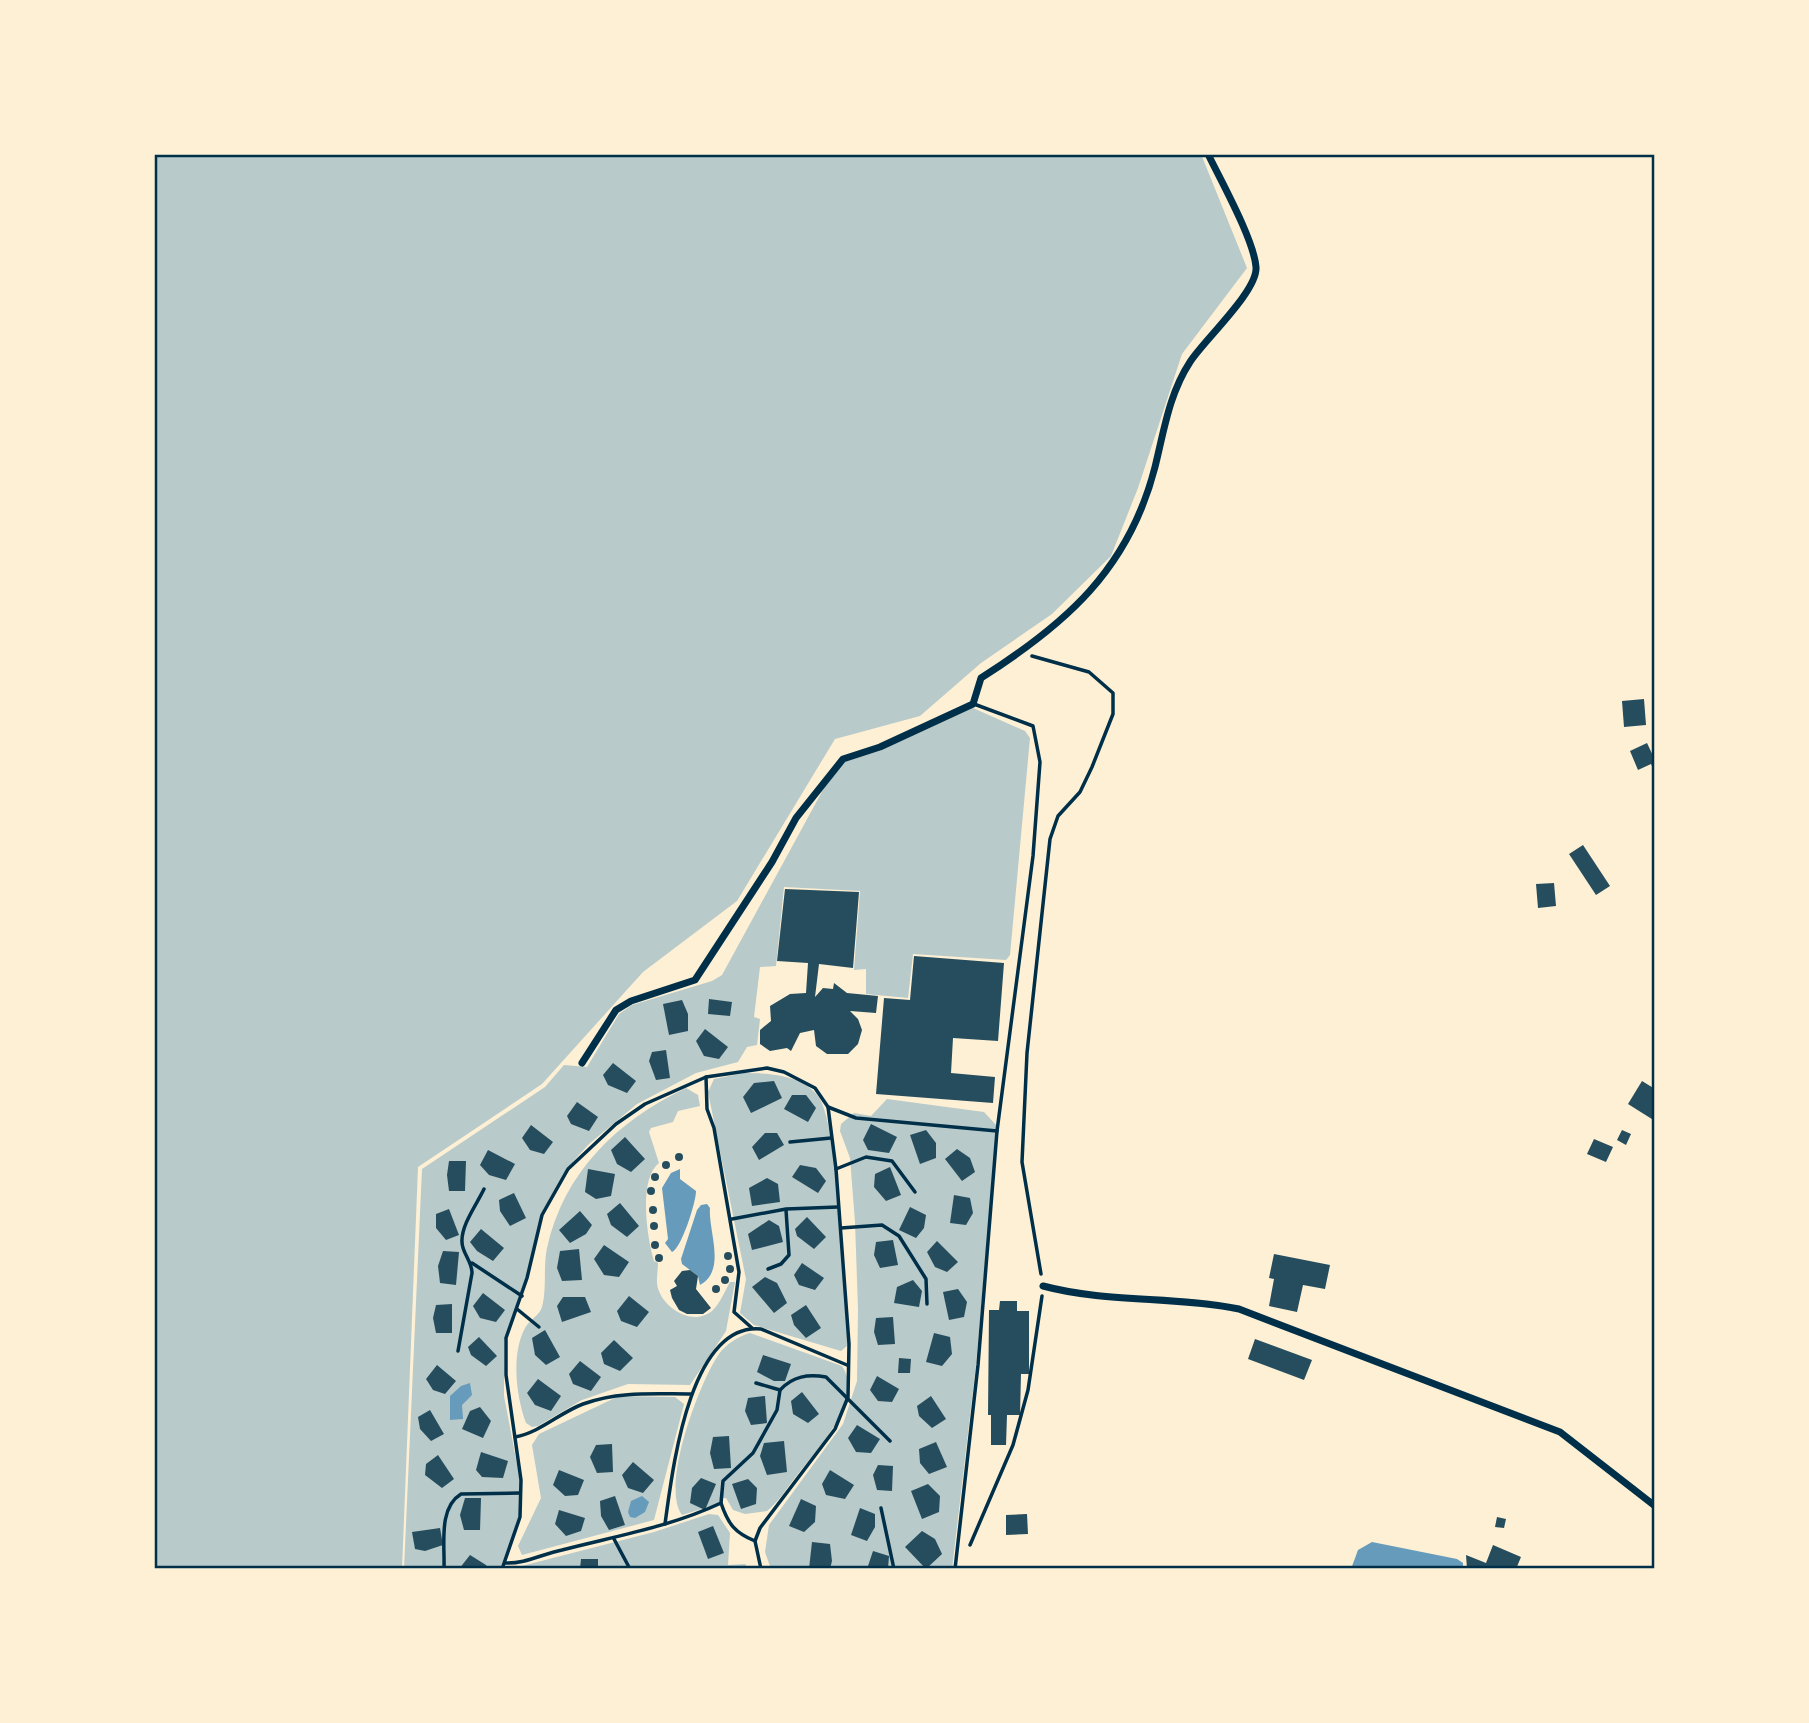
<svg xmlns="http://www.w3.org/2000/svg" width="1809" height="1723" font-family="Jost,sans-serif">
<rect width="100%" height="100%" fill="#fdf0d5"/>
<g fill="#b9caca">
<path d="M154,154h1047l46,114 -65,86 -44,134 -27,68 -59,58 -71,49 -61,53 -85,23 -98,162 -94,71 -101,112 -124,83 -16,402h-248z"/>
<path d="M973,708l52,23 5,7 -20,217 -4,5 -93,-6 -5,44 -42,-4v-25l-12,1 6,-79 -76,-4 -8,79 -16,1 -6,50 6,2 -3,26 -10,2 -9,15 -42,11 -59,31 -48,40 -22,24 -26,46 -15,63 -22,64v55l16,84 -1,37 -19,52h-96l18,-400 123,-82 19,-22 23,2 32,-53 13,-9 80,-24 10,-6 102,-187 20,-26 38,-12z"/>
<path d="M744,1073c24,0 58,2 74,23 21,27 27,204 30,249l-7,6 -87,-26 -14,-12 6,-34 -38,-187 6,-13z"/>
<path d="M686,1088l12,7 2,11 -22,5 -5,11 -22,6 -2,4 10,31c-21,16 -12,75 -5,98l4,2c0,10 -3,19 1,28 7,19 36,36 54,19 7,-7 12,-19 17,-28h5l-9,49 -36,54 -62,-1 -46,16 -44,26 -6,1 -6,-4c-10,-27 -15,-69 -1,-95 4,-8 15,-13 17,-21 5,-18 1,-40 5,-59 17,-76 70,-127 139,-160z"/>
<path d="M887,1099l97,13 13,14 -21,239 -24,204h-181l-6,-17 4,-27 74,-101 14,-43 1,-72 -3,-87 -5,-64 -10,-27 1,-7 13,-11 17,3z"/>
<path d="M750,1333l92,33c23,33 -25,83 -44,108 -10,12 -19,28 -31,37l-22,3 -12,-4 -7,-12h-5l-3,6 -36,11c-22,-29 18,-134 37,-161 7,-10 20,-18 31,-21z"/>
<path d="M619,1396l56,1 9,7 -30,116 -132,35 -4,-9 23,-48 -9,-53 7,-11z"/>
<path d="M709,1514l9,1 12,18 -2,32 17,-1 4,5h-239l144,-37z"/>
</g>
<g fill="#669bbc">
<path d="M680,1169v10l16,12c0,12 -15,58 -24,61l-7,-9 3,-4 -6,-51 9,-15z"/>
<path d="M707,1204l3,4c-2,23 17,62 -10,77l-2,-9 -16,-12 -1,-5 16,-49 4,-5z"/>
<path d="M470,1383l2,12 -10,10 1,14 -13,1v-24l11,-10z"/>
<path d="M642,1496l7,6 -4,10 -10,6 -5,-1 -2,-5 3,-11z"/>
<path d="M1372,1542l85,17 6,4v6h-112l7,-19z"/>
</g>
<g fill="#264d5e">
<path d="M1644,699l2,26 -22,2 -2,-26z"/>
<path d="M1647,743l8,17v12l-4,-8 -13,6 -8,-19z"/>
<path d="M1583,845l27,41 -14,9 -27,-41z"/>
<path d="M1554,883l2,23 -18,2 -2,-24z"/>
<path d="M785,889l74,3 -6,76 -34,-4 -4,33 8,-9 10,1 1,-6 13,10 31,3 -2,17 -26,-2 8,8 4,11 -4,14 -10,10h-21l-11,-8 -2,-16 -14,3 -9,18 -4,-3 -17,3 -10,-7v-14l11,-9 -1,-15 20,-12 16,-1 2,-30 -31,-2z"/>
<path d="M914,956l90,7 -6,78 -45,-3 -2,35 44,4 -2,26 -117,-9 8,-96 26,2z"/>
<path d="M709,999l23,3 -2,14 -22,-2z"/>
<path d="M682,1000l6,14v17l-19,4 -6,-31z"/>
<path d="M705,1029l23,18 -9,12 -15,-3 -8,-15z"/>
<path d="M666,1050l4,28 -14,2 -7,-19 3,-9z"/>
<path d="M613,1063l23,18 -9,12 -19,-8 -5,-10z"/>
<path d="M774,1081l8,17 -31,15 -8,-16 11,-14z"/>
<path d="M1642,1081l13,8v32l-27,-17z"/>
<path d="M792,1095h14l10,13 -8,14 -24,-13z"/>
<path d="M577,1102l21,15 -9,14 -18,-7 -4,-8z"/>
<path d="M871,1124l26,13 -8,16 -21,-3 -5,-10z"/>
<path d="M531,1125l22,17 -9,12 -14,-4 -8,-12z"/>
<path d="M926,1130l10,13v15l-16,6 -10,-29z"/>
<path d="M1622,1130l9,4 -5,11 -9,-5z"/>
<path d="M765,1133h12l7,12 -25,15 -7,-13z"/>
<path d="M625,1137l20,22 -14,13 -14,-8 -6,-14z"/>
<path d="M1594,1139l19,8 -7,15 -19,-8z"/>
<path d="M957,1149l13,9 5,14 -13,9 -17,-22z"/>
<path d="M488,1150l27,14 -9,16 -17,-5 -9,-10z"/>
<circle cx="679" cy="1157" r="4"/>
<circle cx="666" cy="1165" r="4"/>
<path d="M449,1161h17l-1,30h-16l-2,-16z"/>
<path d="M800,1165l16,3 10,13 -8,12 -26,-16z"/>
<path d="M890,1167l11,28 -15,6 -12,-14 1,-13z"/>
<path d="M588,1169l27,5 -4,22 -15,3 -11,-7z"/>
<circle cx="655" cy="1177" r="4"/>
<path d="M767,1178l11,6 2,18 -28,4 -3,-18z"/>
<circle cx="651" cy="1191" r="4"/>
<path d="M514,1193l12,25 -16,8 -10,-15 -1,-11z"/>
<path d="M954,1195l16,3 3,15 -7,12 -16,-2z"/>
<path d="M620,1203l19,23 -12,11 -16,-12 -4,-11z"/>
<circle cx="653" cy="1210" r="4"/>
<path d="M910,1207l16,8 -2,13 -8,10 -17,-8z"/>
<path d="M449,1209l10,26 -13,5 -10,-12v-14z"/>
<path d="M580,1211l12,14 -6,9 -16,9 -11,-13z"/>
<path d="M807,1217l19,20 -12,12 -17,-13 -2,-7z"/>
<path d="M769,1220l10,6 4,16 -31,8 -4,-16z"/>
<circle cx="654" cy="1226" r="4"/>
<path d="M481,1229l23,19 -11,13 -16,-10 -7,-9z"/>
<path d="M893,1240l5,25 -18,3 -6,-13 2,-13z"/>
<circle cx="655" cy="1245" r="4"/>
<path d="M937,1241l21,21 -11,10 -12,-5 -8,-15z"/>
<path d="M604,1245l25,17 -10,15 -15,-2 -10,-16z"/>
<path d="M579,1249l3,31 -20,1 -5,-13 3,-17z"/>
<path d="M443,1251l16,1 -3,33 -16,-2 -2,-17z"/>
<circle cx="728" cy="1256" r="4"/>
<circle cx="659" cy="1258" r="4"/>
<path d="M1274,1254l56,11 -5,24 -22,-4 -6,27 -28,-6 5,-27 -5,-1z"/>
<path d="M802,1263l22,15 -9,12 -16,-5 -5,-10z"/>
<circle cx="730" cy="1269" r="4"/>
<path d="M682,1271l8,-1 8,6 -2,13 15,19 -8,6h-16l-8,-4 -7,-12 -2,-8 7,-4 -3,-5z"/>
<circle cx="725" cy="1280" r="4"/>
<path d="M765,1277l12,6 10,20 -13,10 -22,-26z"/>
<path d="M913,1280l9,11 -3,16 -25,-4 3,-16z"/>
<circle cx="716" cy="1289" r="4"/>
<path d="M958,1289l9,13 -3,15 -15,3 -6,-28z"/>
<path d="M483,1293l22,17 -9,12 -16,-4 -7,-12z"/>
<path d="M629,1296l20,16 -12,15 -16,-6 -4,-10z"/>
<path d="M563,1297h22l6,15 -29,10 -5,-16z"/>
<path d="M1000,1301h17v10h12v63h-8l-1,41h-13l-1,30h-15v-30h-3l1,-105h10z"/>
<path d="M452,1304v29h-16l-3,-15 3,-13z"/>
<path d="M806,1305l15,23 -15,10 -12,-13 -3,-10z"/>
<path d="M893,1317l2,27 -17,1 -4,-13 2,-14z"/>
<path d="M545,1330l15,27 -14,8 -11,-10 -3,-17z"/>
<path d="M934,1333l16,4 2,17 -10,12 -16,-4z"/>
<path d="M479,1337l18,19 -11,10 -15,-11 -3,-8z"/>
<path d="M1255,1339l57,21 -8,20 -56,-21z"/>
<path d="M614,1340l19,18 -13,13 -16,-7 -3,-11z"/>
<path d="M763,1355l28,9 -6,17h-11l-17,-9z"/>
<path d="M899,1358l12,1 -1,14h-12z"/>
<path d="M580,1361l21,16 -10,14 -18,-7 -4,-10z"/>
<path d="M437,1365l19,16 -11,13 -12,-4 -7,-11z"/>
<path d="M877,1376l22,13 -7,13 -14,-1 -8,-11z"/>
<path d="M538,1379l23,17 -10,15 -16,-6 -8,-12z"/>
<path d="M802,1392l17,22 -11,9 -15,-9 -2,-13z"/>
<path d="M765,1396l2,27 -16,2 -6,-14 3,-13z"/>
<path d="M931,1396l15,23 -14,9 -13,-12 -2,-10z"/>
<path d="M480,1407l11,14 -8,17 -21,-9 8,-18z"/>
<path d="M430,1410l14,24 -13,7 -11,-12 -2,-12z"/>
<path d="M857,1425l23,14 -9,14 -15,-1 -8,-14z"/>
<path d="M729,1436l2,32 -17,1 -4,-16 3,-16z"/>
<path d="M784,1441l3,31 -20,3 -7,-19 4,-13z"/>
<path d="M936,1442l11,25 -18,7 -9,-11 -1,-14z"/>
<path d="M612,1444l1,28 -16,1 -7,-16 6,-12z"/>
<path d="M481,1452l27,9 -5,17 -21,-1 -6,-7z"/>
<path d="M438,1455l16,24 -12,9 -17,-13 1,-11z"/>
<path d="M633,1462l21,18 -11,13 -15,-5 -6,-13z"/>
<path d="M878,1465l15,1 -1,25 -15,-1 -4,-15z"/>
<path d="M559,1470l25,10 -6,15 -13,1 -12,-11z"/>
<path d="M830,1470l24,15 -9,14 -19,-4 -4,-11z"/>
<path d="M701,1478l15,6 -11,26 -15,-7 2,-15z"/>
<path d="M748,1479l9,9 -1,16 -15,5 -9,-25z"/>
<path d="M928,1484l12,12 -1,16 -17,7 -11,-28z"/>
<path d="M615,1496l10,29 -16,5 -8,-14 -1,-15z"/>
<path d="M465,1498h16l-1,32h-16l-4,-15z"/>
<path d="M801,1499l15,7 -1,16 -11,10 -15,-6z"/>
<path d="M860,1508l15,6v13l-8,14 -16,-6z"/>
<path d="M559,1510l26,8 -4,13 -15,5 -11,-12z"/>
<path d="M1027,1514l1,20 -22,1v-20z"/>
<path d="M1497,1517l9,2 -2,9 -9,-1z"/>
<path d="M713,1526l11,27 -16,6 -10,-27z"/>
<path d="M440,1528l3,17 -18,6 -10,-2 -3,-17z"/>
<path d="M922,1531l13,8 7,15 -16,15 -21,-22z"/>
<path d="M812,1542l18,2 2,17 -2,8h-21z"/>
<path d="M1493,1545l28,12 -5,12h-49l-1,-14 20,8z"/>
<path d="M873,1551l16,5 -1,13h-21z"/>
<path d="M470,1555l16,10 2,4h-29z"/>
<path d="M581,1559h17v10h-18z"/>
</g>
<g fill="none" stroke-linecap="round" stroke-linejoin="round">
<g stroke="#003049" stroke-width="3.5">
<path d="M1032,656l57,16 24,21v21l-21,53 -12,25 -22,24 -8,23 -23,214 -5,109 19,112"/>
<path d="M970,1545l43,-100 15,-55 14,-94"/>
</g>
<g stroke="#003049" stroke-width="3.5">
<path d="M706,1077l1,32 7,19 25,144 -5,40 18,16"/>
<path d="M828,1107l28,11 141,13"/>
<path d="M790,1142l41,-4"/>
<path d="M836,1169l30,-12 26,4 23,31"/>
<path d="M732,1219l54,-10 52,-2"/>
<path d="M841,1228l41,-3 17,11 27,43 1,25"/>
<path d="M472,1263l50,33"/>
<path d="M768,1269l13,-5 8,-9 -3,-45"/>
<path d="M517,1309l22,18"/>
<path d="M458,1351l14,-78c0,-12 -10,-20 -10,-31 -1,-17 15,-38 22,-53"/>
<path d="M756,1383l24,7"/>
<path d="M515,1437c26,-5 44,-24 68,-33 35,-13 71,-10 108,-10"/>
<path d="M721,1503l2,-22 30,-28 24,-43 3,-20c13,-14 28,-16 46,-13l64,64"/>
<path d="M881,1508l13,61"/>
<path d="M665,1524c7,-49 23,-202 96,-195l86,36"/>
<path d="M614,1539l16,30"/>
<path d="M505,1563c20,1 37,-9 57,-13 54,-14 108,-23 159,-47 7,21 14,30 34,38"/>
<path d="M444,1569c1,-24 -6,-61 17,-75l59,-1"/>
<path d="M502,1569l18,-52 1,-37 -15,-105v-37l21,-60 15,-63 26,-46 48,-45 29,-20 61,-27 61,-9 17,4 31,16 13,19 8,62 13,175 -1,53 -13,32 -75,99 -5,13 6,28"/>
<path d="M955,1569l23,-204 19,-234 36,-275 7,-94 -7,-36 -59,-22"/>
</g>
<g stroke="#003049" stroke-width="7">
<path d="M582,1063l34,-53 15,-9 64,-21 77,-118 24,-44 47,-59 37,-12 93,-43 8,-26c85,-54 148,-109 174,-211 9,-36 14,-73 35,-105 14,-22 68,-71 66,-95 -2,-27 -35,-86 -48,-113"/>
<path d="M1043,1286c64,17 131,10 196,23l321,123 95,74"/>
</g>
</g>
<rect width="1809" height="1723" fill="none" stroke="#fdf0d5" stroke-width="312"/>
<rect x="156" y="156" width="1497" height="1411" fill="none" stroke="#003049" stroke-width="2.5"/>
</svg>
